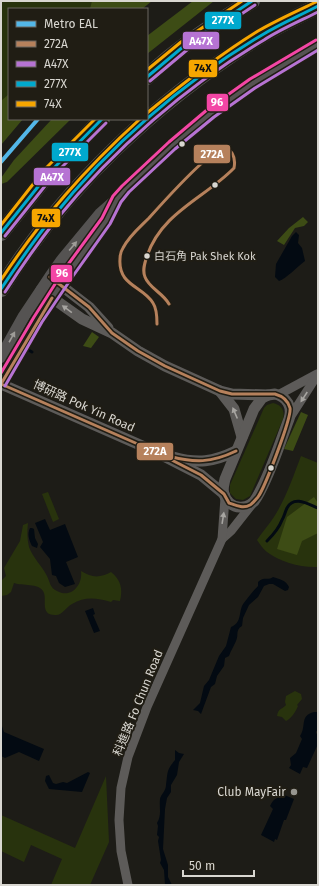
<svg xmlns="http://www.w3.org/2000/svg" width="319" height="886" font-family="'Fira Sans','Noto Sans TC',sans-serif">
<rect width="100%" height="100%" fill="#1d1c17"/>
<g fill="#28330d">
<path d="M1,1h134l-10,8h-116v110l-8,10z"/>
<path d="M273,403c9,2 12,8 10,16l-33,77 -7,4 -7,-1 -6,-6v-8l34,-77 3,-3z"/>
<path d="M301,456l17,7v104c-17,1 -38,-5 -51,-15 -4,-3 -7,-8 -10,-12 5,-8 12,-15 17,-23 12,-19 19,-40 27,-61z"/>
<path d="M48,492l11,27 -6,3 -11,-28z"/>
<path d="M28,523c-1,8 -1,16 1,24 4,11 13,19 18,29 3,6 3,12 10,15 14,8 26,-6 24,-20 11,7 19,7 30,1 10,8 12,17 9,29l-7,-1 -2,2c-14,-4 -26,-6 -39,2 -6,3 -10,12 -17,11 -16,0 -7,-17 -12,-24 -5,-8 -20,-5 -29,-8l-3,9 -4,3 -6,1v-15l5,-5 -2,-8 16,-27 3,-16z"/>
<path d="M295,691l6,3 1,5 -5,6 1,1c-2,5 -7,13 -12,15l-4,-4 -5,-1c1,-8 6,-7 9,-11l-1,-3 1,-6z"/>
<path d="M106,776l3,66 -19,43h-39l11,-26 -31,-14 -7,17 -23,-11v-36l74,33z"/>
</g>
<g fill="#3d4c15">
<path d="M92,1h60l-10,8h-52z"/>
<path d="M193,1h21l-67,53v-18z"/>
<path d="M9,94v25h14l-22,26v-44z"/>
<path d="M52,119h19l-64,63 -6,2v-6l13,-18z"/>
<path d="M303,217l5,5 -4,4 -9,2 -11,17 -7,-4 12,-13z"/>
<path d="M92,332l7,5 -8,11 -8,-2z"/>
<path d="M301,412l7,3 -15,36 -9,-2z"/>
<path d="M314,497l4,6v30l-16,8 -5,14 -20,-6 10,-32z"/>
</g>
<g fill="#030a12">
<path d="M296,232l3,3 -1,8 4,5 3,13c-7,5 -19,18 -26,20l-4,-4 1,-13 16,-28z"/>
<path d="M45,519l5,11 15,-6 13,33 -12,5 9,22 -10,3 -6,-4 -3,-7 -4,-1 -2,-16 -10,-12 3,-5 -8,-19z"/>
<path d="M30,528h2l2,1 1,9 3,6 -1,4 -5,-2c-3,-6 -5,-12 -2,-18z"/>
<path d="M273,577c6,2 13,3 16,10l-1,3 -3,1 -12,-7h-4l-5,2 -6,11 -9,8 -6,13 -1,8c-7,4 -3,9 -6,15 -2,5 -5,9 -7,15l-4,2 -1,8 -7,10 -2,8 -4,3 -10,27 -3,-3 -5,-1 7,-7 4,-17 5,-6 10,-24 7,-10 5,-19c10,-4 8,-13 11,-21 3,-5 12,-16 16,-20v-4c6,-6 10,-1 15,-5z"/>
<path d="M93,608l2,6 -2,1 7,16 -6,2 -9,-22z"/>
<path d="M314,712h4v17l-2,3 2,5v7l-11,24 -4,-1 -3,7 -11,-6 2,-3 -1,-7 6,-5 6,-14 -2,-3c7,-10 -1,-20 14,-24z"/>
<path d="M1,723l3,9 40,17 -5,12 -20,-9 -14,6 -4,-2z"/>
<path d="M175,750l4,3 5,1 -5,8 -2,13 -6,10v7l-4,6 -2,11 -2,40 5,16v12l4,8h-7l-1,-15 -4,-7 1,-3 -3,-19 1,-4 -2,-2 1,-9 -1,-3c5,-9 2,-14 3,-24 1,-5 6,-8 6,-14 2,-13 0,-14 9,-25z"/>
<path d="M88,772l2,1 -8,19 -33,-3 -4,-8 1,-5 3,-1 4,8 3,1 7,-2 4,1z"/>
<path d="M282,794l12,5 -8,21h-2l-7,20 -2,-1 -1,3 -13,-7 12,-26 -3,-3c4,-9 7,-6 12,-12z"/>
</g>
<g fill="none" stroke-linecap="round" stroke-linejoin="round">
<g stroke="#030a12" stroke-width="3">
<path d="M25,348l7,4"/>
<path d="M267,541c6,-6 12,-13 15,-21 2,-3 3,-8 5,-12 7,-13 21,-4 31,0"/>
</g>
<g stroke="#5d5b59" stroke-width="9">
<path d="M278,395l39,-21"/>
<path d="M289,419l29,-45"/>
<path d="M222,539l9,-8 22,-28"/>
<path d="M128,885l-7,-34 -2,-31 2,-32 7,-31 19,-50 75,-168 3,-41"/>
</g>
<g stroke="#5d5b59" stroke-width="11">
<path d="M54,280l35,27 19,21"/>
<path d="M41,290l41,29 30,14 26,18 27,15 55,25 12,3 36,1"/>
<path d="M1,384l155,68 45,23 23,19"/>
<path d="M220,391l14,18 8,28"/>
<path d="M275,394c12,3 18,13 14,25 -10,26 -18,54 -32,78 -7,14 -28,14 -33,-3 -2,-5 0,-10 1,-15l29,-70 8,-11 6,-3z"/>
<path d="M173,457c25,7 40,5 63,-6"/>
</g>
<g stroke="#555352" stroke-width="12">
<path d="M1,357l23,-41 26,-39 12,-17 38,-46 17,-15 12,-13 36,-35 38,-33 52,-37 63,-37"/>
<path d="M1,384c30,-58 68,-112 105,-164l8,-14"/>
</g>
<g stroke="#595856" stroke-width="16">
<path d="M147,77c31,-30 69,-54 105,-76"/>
<path d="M1,233l48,-60 53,-54"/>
<path d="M1,289c62,-100 153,-186 253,-249 20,-13 43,-23 64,-34"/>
</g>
<defs>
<g id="bus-1">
<path d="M157,324c0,-7 0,-15 -4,-21 -10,-17 -35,-17 -33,-44 0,-4 1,-8 3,-11 6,-12 17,-21 26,-30 17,-19 34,-38 53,-55 5,-4 10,-10 17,-13 13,-5 17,8 15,18 -29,30 -72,44 -87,88 -2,6 -5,14 -2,21 4,11 18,16 24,27"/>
<path d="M1,384l155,68 45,23 23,19 5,9c6,2 14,6 21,2 2,-1 6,-6 8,-8 7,-10 34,-80 32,-89 -2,-8 -8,-12 -15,-14h-43l-12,-3 -55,-25 -27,-15 -26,-18 -23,-26 -39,-30"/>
<path d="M1,384l51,-86"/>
<path d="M168,456c27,7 43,7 68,-5"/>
</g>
<g id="bus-2">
<path d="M150,81l37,-31 68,-45"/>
<path d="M5,236l48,-60 53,-53"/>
<path d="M5,292c16,-25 33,-49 51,-72 58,-71 130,-134 208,-180 17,-11 36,-19 54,-28"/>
<path d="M5,386l37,-64 31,-46 37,-52 11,-22 8,-10 46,-43 39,-32 41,-29 63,-38"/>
</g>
<g id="bus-3">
<path d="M147,77l37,-31 68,-45"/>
<path d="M1,233l48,-60 53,-54"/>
<path d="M1,289c16,-24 33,-49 51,-71 57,-72 131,-136 210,-183 18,-11 37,-19 56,-29"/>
</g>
<g id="bus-4">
<path d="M147,70l34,-28 61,-41"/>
<path d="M147,113c35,-29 72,-58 111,-82 19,-11 39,-20 58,-29"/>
<path d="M1,225l44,-56 50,-50"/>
<path d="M1,280c41,-62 84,-111 139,-161"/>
</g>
<path id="bus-5" d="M1,373l33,-56 30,-47 38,-52 11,-22 9,-10 47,-44 39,-33 42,-30 66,-39"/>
</defs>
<use href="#bus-1" stroke="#201d14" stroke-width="6"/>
<use href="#bus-2" stroke="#201d14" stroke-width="6"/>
<use href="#bus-3" stroke="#201d14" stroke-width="6"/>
<use href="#bus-4" stroke="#201d14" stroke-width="6"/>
<use href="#bus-5" stroke="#201d14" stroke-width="6"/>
<use href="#bus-1" stroke="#b6815c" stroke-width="3"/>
<use href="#bus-2" stroke="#b673d3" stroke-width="3"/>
<use href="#bus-3" stroke="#00a9ce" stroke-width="3"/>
<use href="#bus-4" stroke="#f7a600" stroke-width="3"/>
<use href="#bus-5" stroke="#f346a5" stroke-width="3"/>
<defs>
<path id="metro-1" d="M1,162l37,-43"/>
</defs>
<use href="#metro-1" stroke="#201d14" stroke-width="7"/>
<use href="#metro-1" stroke="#53b7e8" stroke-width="4"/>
</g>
<defs><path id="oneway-solid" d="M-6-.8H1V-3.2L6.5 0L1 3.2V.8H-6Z"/></defs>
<g fill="#9e9c98">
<use href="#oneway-solid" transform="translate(73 246) rotate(-50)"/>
<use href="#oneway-solid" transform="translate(12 337) rotate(-61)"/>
</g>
<g fill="#a7a5a1">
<use href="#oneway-solid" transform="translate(67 309) rotate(-144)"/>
<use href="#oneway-solid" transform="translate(304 397) rotate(123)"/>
<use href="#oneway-solid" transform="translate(235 413) rotate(-113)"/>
<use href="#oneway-solid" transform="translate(223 518) rotate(-81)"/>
</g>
<g fill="#d9d7d1" stroke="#201d14" stroke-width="1.5">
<circle cx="182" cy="144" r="3.5"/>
<circle cx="215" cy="185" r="3.5"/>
<circle cx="147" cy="256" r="3.5"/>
<circle cx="271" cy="468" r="3.5"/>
</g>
<circle fill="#979690" stroke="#201d14" stroke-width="1.5" cx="294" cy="792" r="4"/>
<g text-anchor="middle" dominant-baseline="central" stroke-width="4" stroke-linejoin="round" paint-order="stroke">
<g font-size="11" fill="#d9d7d1" stroke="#201d14" text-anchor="start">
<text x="154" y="256">白石角 Pak Shek Kok</text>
</g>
<g font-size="12" fill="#d9d7d1" stroke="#201d14">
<text transform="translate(84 406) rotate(24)">博研路 Pok Yin Road</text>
<text transform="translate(138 703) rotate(-68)">科進路 Fo Chun Road</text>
</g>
<g font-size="12" fill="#d9d7d1" stroke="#201d14" text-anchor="end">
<text x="286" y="792">Club MayFair</text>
</g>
</g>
<g stroke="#201d14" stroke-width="1.5">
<rect x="204" y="11" width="38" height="19" rx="4" fill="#00a9ce"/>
<rect x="182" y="31" width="38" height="19" rx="4" fill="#b673d3"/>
<rect x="188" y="59" width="30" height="19" rx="4" fill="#f7a600"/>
<rect x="206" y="93" width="23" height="19" rx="4" fill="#f346a5"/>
<rect x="51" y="142" width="38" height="20" rx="4" fill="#00a9ce"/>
<rect x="193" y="144" width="38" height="20" rx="4" fill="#b6815c"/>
<rect x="33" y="167" width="38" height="19" rx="4" fill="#b673d3"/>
<rect x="31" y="208" width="30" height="20" rx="4" fill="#f7a600"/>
<rect x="50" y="264" width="23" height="19" rx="4" fill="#f346a5"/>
<rect x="136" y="442" width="38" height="19" rx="4" fill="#b6815c"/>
</g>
<g font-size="11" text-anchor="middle" font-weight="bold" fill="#fff">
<text x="223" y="24">277X</text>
<text x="201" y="45">A47X</text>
<text x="217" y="106">96</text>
<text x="70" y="156">277X</text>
<text x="212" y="158">272A</text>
<text x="52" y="181">A47X</text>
<text x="62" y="277">96</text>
<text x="155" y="455">272A</text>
</g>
<g font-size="11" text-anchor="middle" font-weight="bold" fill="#111">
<text x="203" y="72">74X</text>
<text x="46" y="222">74X</text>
</g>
<rect width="319" height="886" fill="none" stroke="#d9d7d1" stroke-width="4"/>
<rect x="8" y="8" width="140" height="112" fill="#201d14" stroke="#6a6760"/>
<rect x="16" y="21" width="20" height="6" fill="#53b7e8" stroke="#6a6760"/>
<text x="44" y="28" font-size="12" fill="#d9d7d1">Metro EAL</text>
<rect x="16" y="41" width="20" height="6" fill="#b6815c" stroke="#6a6760"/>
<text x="44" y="48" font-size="12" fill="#d9d7d1">272A</text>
<rect x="16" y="61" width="20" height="6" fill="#b673d3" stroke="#6a6760"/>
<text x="44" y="68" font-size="12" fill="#d9d7d1">A47X</text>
<rect x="16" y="81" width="20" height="6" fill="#00a9ce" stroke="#6a6760"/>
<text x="44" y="88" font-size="12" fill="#d9d7d1">277X</text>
<rect x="16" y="101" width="20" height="6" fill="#f7a600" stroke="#6a6760"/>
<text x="44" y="108" font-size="12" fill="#d9d7d1">74X</text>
<path d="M183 870v6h71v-6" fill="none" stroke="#d9d7d1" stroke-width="2"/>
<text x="189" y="870" font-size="12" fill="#d9d7d1" stroke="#201d14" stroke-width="3" paint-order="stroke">50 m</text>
</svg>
